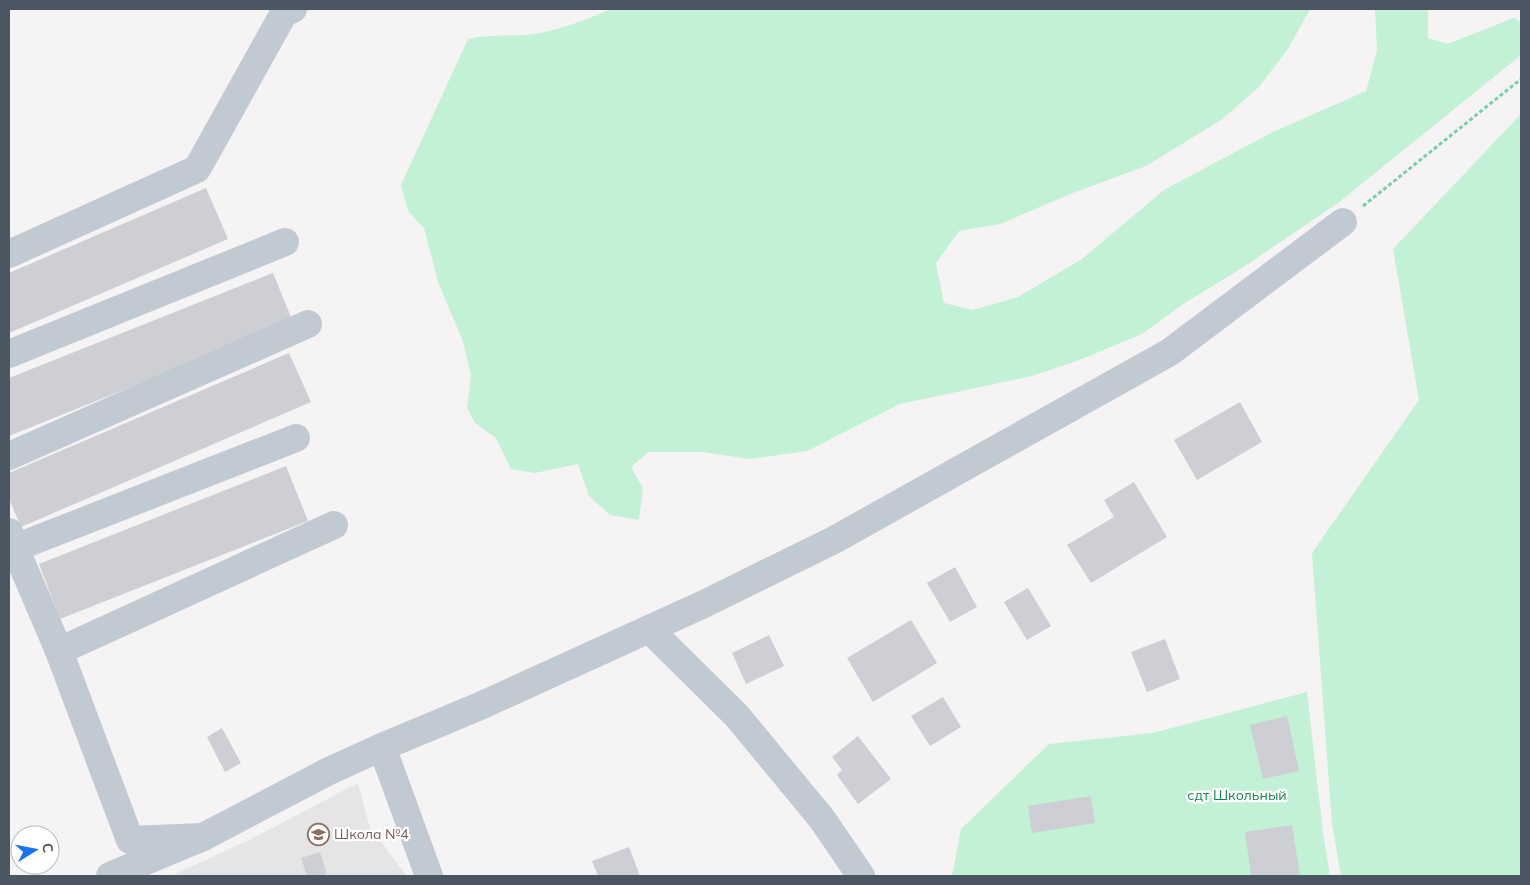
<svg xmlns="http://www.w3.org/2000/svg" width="1530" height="885" font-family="Mulish,sans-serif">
<rect width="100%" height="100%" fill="#f5f3f3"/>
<path fill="#e6e4e5" d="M358,783l12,45 37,48h-236l78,-36z"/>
<g fill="#c3f1d5">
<path d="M612,9h698l-22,40 -30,39 -37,32 -75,46 -76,28 -70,30 -41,7 -23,32 8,40 29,7 45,-13 64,-38 82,-69 109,-58 93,-41 11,-40 -2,-42h53v29l19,6 67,-26 7,4v33l-183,148 -96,65 -59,36 -41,30 -60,25 -50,17 -132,28 -93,47 -57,8 -48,-7h-53l-18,15 12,21 -4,32 -29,-5 -21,-19 -11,-32 -43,9 -24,-4 -15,-31 -21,-15 -8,-15 4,-32 -8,-35 -25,-59 -14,-54 -16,-17 -7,-26 67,-146c22,-5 44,-2 66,-5 26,-4 54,-15 78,-25z"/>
<path d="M1521,114v762h-180l-9,-52 -20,-271 107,-153 -26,-151z"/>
<path d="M1307,692l16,141 7,43h-378l9,-47 88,-85 104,-11z"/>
</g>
<g fill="#cdcfd5">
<path d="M206,188l22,51 -219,94v-60z"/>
<path d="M273,273l20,49 -284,114v-58z"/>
<path d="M289,353l22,49 -290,125 -12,-28v-26z"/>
<path d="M1240,402l22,40 -65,38 -23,-40z"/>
<path d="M286,466l22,55 -248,98 -21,-55z"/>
<path d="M1134,482l33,55 -76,46 -24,-38 47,-28 -10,-17z"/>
<path d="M955,567l22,40 -27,15 -23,-39z"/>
<path d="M1028,588l23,38 -24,14 -23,-38z"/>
<path d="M911,620l26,43 -64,39 -26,-44z"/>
<path d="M769,635l15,31 -38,18 -14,-31z"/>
<path d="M1165,639l15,40 -33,13 -16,-40z"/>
<path d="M943,697l18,30 -31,19 -19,-30z"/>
<path d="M1287,716l12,55 -36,8 -13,-54z"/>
<path d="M222,728l19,35 -16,9 -18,-35z"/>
<path d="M858,736l33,43 -33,25 -21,-29 5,-5 -10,-13z"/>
<path d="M1091,796l4,27 -63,10 -4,-27z"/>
<path d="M1292,825l8,51h-49l-6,-44z"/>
<path d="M629,847l11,29h-42l-6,-15z"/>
<path d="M320,852l7,22 -7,2h-13l-6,-18z"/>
</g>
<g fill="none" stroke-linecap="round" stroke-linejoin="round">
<path stroke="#7ad0a6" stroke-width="3" stroke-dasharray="4 2.5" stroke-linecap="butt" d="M1363,206l158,-127"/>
<g stroke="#c1cad2" stroke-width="28">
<path d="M9,254l188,-85 87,-156 9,-4"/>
<path d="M9,354l276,-112"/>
<path d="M9,456l299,-132"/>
<path d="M9,532l6,16 281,-110"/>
<path d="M15,548l44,103"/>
<path d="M649,629l88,87 85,103 39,57"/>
<path d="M382,747l98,-41 224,-102 130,-64 336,-188 173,-130"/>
<path d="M203,837l-73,3 -71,-189 275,-126"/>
<path d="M110,876l93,-39 126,-66 53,-24 47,129"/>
</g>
</g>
<defs>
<symbol id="school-ring" viewBox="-11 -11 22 22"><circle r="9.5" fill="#fff" stroke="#8d6e63" stroke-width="1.5"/><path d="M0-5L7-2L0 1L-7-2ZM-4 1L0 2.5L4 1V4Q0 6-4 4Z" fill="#8d6e63"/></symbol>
</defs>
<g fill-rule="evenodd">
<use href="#school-ring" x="306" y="822" width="25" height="25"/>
</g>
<g text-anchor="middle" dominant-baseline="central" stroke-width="4.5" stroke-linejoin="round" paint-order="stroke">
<g font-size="14" fill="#17864f" stroke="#fff">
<text x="1237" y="795">сдт Школьный</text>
</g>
<g font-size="14" fill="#785e54" stroke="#fff" text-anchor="start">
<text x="334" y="834">Школа №4</text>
</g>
</g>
<rect width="1530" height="885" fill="none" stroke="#4a5661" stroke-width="20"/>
<g transform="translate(35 850) rotate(80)"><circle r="24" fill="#ffffff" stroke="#b7bbc0"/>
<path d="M0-4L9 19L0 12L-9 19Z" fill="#1a73e8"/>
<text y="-8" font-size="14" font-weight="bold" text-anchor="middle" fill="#4a5661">С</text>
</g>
</svg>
